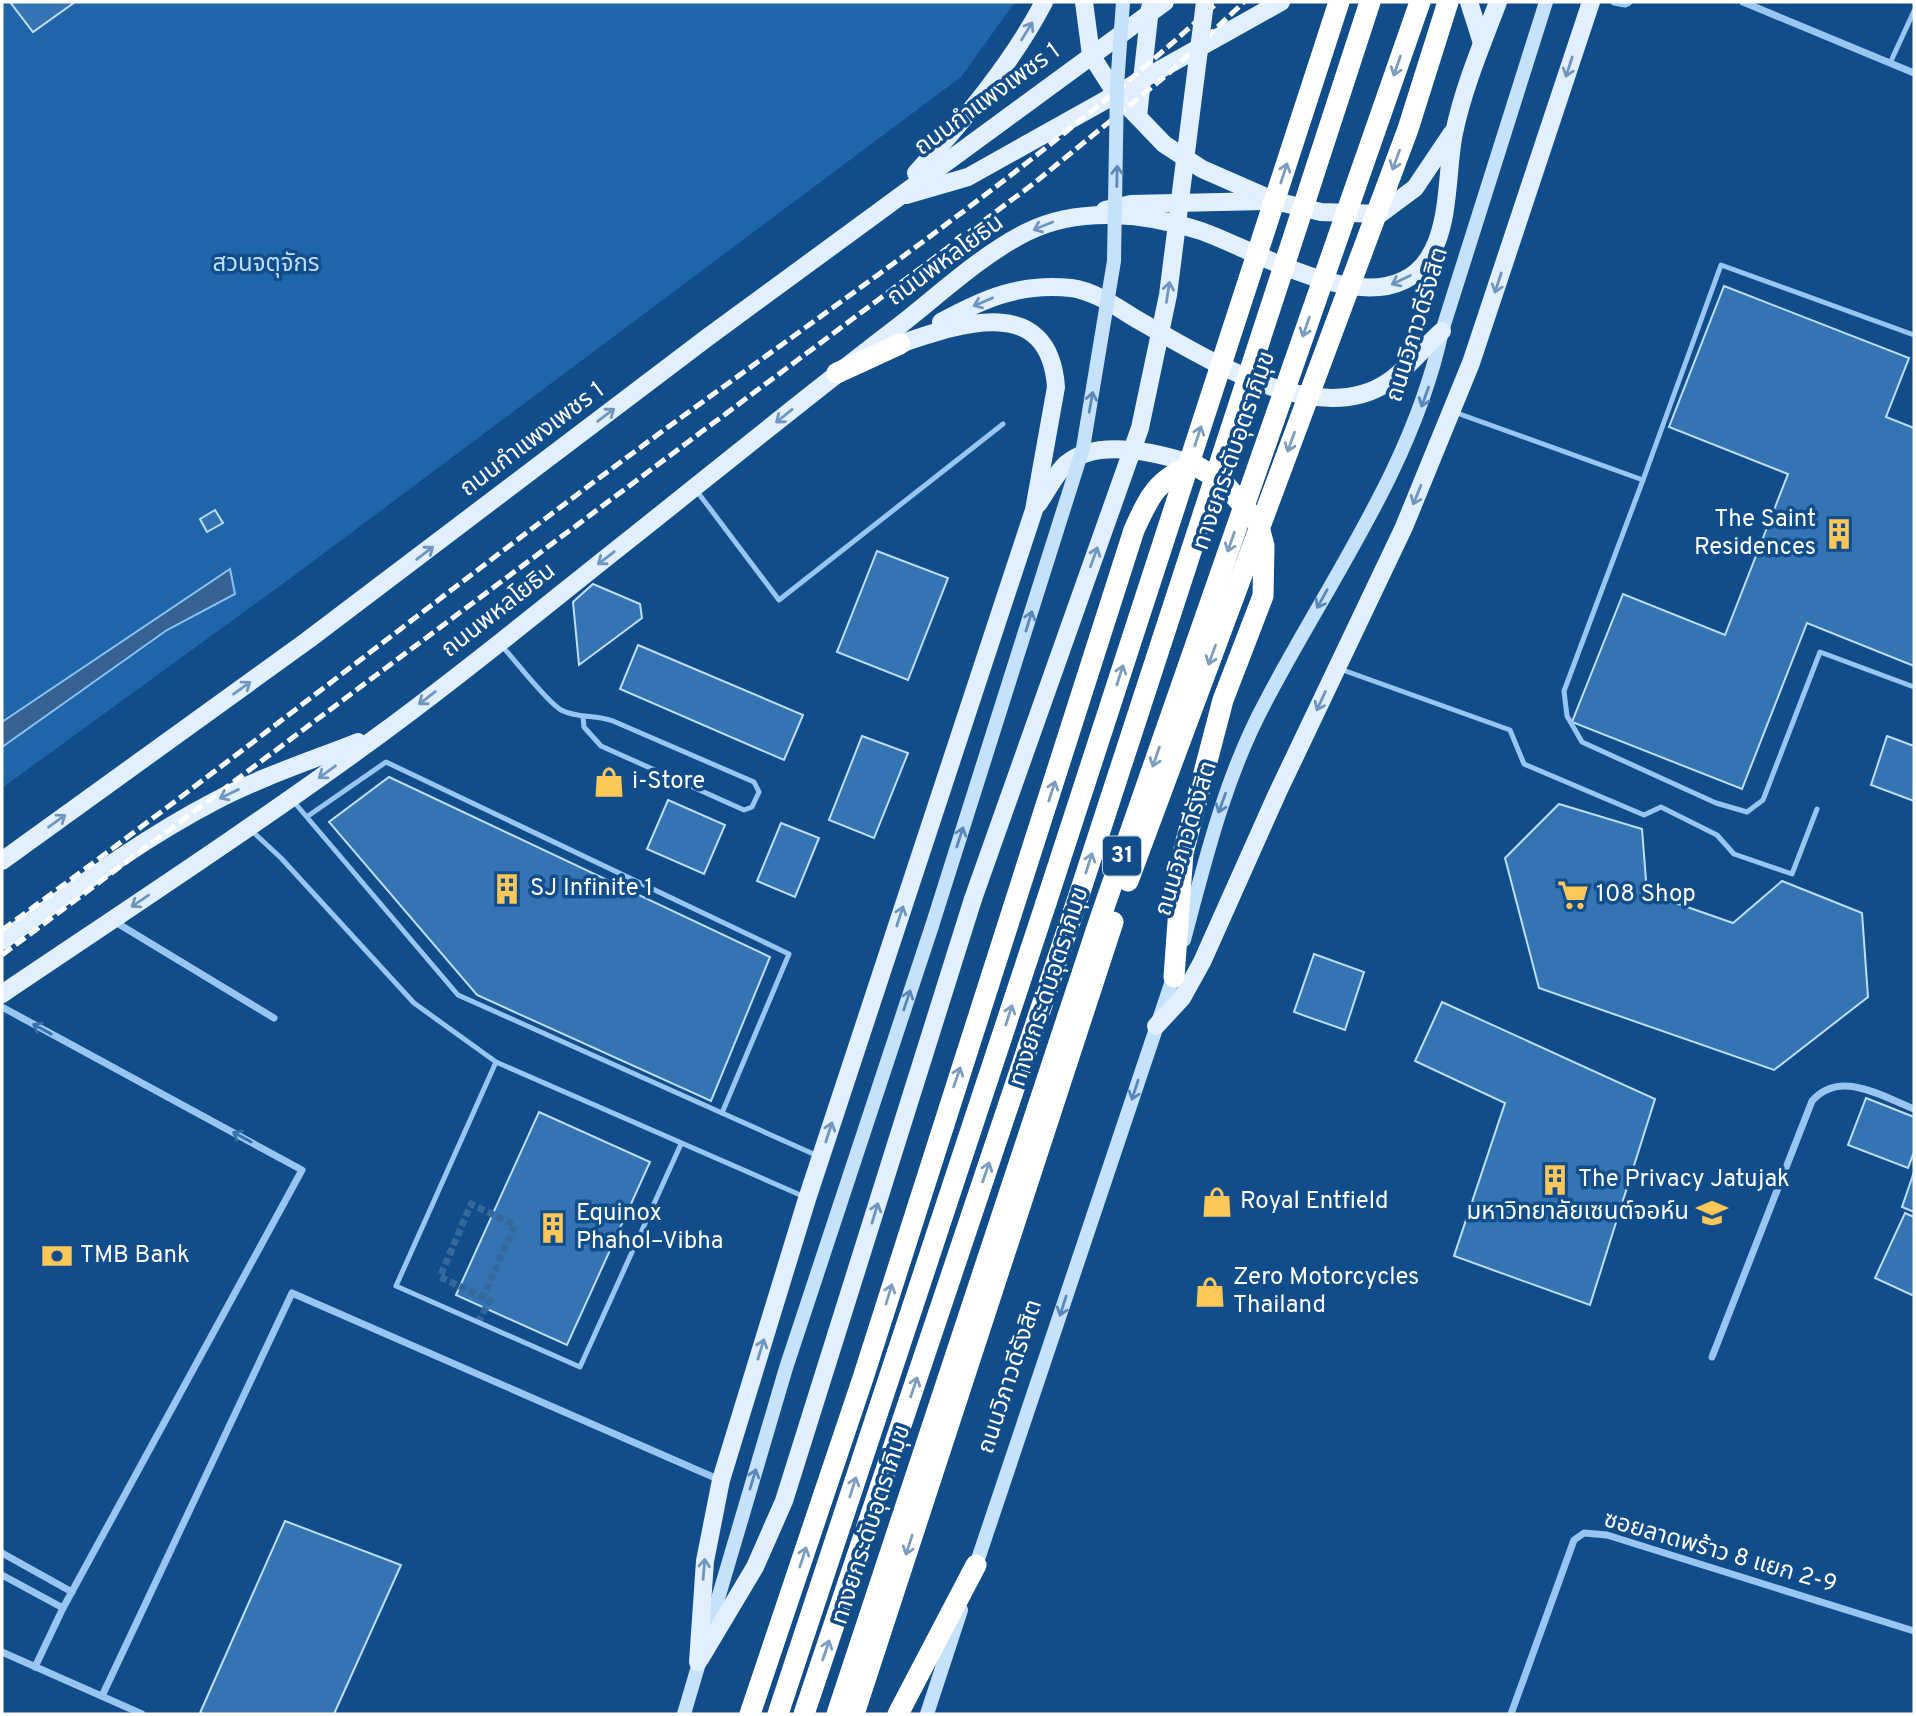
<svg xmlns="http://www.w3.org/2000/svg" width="1916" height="1716" font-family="Overpass,'Noto Sans Thai',sans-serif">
<rect width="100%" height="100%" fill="#114d8b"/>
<path fill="#1f65a9" d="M2,2h1013l-54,75 -677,506 -282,205z"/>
<path fill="#356290" stroke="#89c1f5" stroke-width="2" d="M230,569l5,25 -68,36 -165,117v-25z"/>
<g fill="#3474b3" stroke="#bfdefd" stroke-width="2">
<path d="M10,2h65l-42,30z"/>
<path d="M1724,286l185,72 -23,59 28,11v238l-107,-43 -65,166 -170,-67 51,-128 102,41 63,-161 -119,-47z"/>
<path d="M215,510l8,13 -16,9 -7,-13z"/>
<path d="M877,551l71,27 -40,102 -71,-28z"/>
<path d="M593,584l47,20 2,14 -63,47 -6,-63z"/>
<path d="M638,645l165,70 -19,45 -164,-71z"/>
<path d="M862,736l46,17 -34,85 -45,-18z"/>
<path d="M1887,736l27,10v55l-43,-16z"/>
<path d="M389,777l381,180 -59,144 -234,-106 -148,-173z"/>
<path d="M668,800l57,25 -21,49 -57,-25z"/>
<path d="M1559,804l83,25 5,64 86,30 49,-42 80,32 6,84 -94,73 -235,-82 -34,-130z"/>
<path d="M781,823l38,15 -24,59 -38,-16z"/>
<path d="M1314,954l50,18 -19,58 -51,-18z"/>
<path d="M1442,1002l213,97 -65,206 -136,-49 51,-153 -90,-42z"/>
<path d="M1866,1098l48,19v35l-6,16 -60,-23z"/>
<path d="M539,1112l111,50 -83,183 -111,-50z"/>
<path d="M1914,1172v40l-12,-5z"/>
<path d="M1905,1213l9,4v79l-39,-18z"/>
<path d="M285,1521l116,44 -67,149h-131l-3,-1z"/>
</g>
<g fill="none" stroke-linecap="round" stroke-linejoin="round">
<path stroke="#35689c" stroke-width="7" stroke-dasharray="7 3.5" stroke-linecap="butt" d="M478,1323l12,-23 -7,-3 -43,-20 31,-73 44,21 -32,72"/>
<g stroke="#98c5f2" stroke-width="5">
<path d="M1891,61l23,-50"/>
<path d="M1454,412l189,68 78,-215 193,70"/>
<path d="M1643,480l-79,211 3,25 15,26 134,61 31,9 16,-12 57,-148 94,35"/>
<path d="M696,490l83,110 224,-176"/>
<path d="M501,645c14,15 45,56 60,65 17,9 35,4 52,11l141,61 5,10 -7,15 -8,3 -143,-64 -17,-19 -1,-10"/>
<path d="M1340,669l170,61 14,34 120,51 17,-8 56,28 17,19 58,20 25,-65"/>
<path d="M294,802l164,193 360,161"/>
<path d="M308,816l78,-54 403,192 -67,159"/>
<path d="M251,830l30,28 133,145 82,59 309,135"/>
<path d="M496,1062l-100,224 184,81 101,-223"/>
</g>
<g stroke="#98c5f2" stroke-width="7">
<path d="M1614,2l11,2 4,-2"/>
<path d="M1743,2l171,71"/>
<path d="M112,920l162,98"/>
<path d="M2,1007l300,163 -239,438 -28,59"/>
<path d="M1712,1357l100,-256c28,-32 69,-5 102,8"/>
<path d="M2,1553l70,39"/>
<path d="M2,1575l61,33"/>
<path d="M2,1652l140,62"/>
<path d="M102,1696l190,-403 428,187"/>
<path d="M1511,1714l63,-174 10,-7 23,2 307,96"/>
</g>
<g stroke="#c6e1fc" stroke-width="14">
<path d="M1184,940c22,-83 42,-166 83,-241 63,-120 146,-233 175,-368l104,-329"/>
<path d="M973,1574l203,-605"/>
<path d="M684,1714l102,-346 146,-442"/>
<path d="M927,1714l34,-104"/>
</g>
<g stroke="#e2efff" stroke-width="18">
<path d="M1084,2l7,53 25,39 48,50 38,25 73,32 46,11 59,2 35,-26 37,-55"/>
<path d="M1469,2l13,41"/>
<path d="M1138,116l12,-108"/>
<path d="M916,173c48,-53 95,-108 128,-171"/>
<path d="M906,195l62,-18 313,-175"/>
<path d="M1105,210l26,-6 134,-3"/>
<path d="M941,322c44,-24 79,-39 130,-34 24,3 47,20 67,32 62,35 179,111 250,62 19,-13 36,-35 54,-51"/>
<path d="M1038,504c9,-12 17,-30 28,-40 31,-27 93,-11 127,0"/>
<path d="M2,861l306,-221 400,-303 457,-335"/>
<path d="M2,941c69,-49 138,-101 213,-140 46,-24 95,-40 143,-59"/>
<path d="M2,994c126,-85 253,-168 376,-258 88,-64 172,-134 257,-201 88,-70 175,-141 264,-209 41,-32 82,-71 128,-94 52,-26 119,-19 174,-1 58,20 180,98 227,28 23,-35 18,-87 26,-126 9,-44 28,-89 44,-131"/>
<path d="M1156,1026l26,-28 20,-36 75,-168 127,-267 67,-164 120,-361"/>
<path d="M700,1659l55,-92 29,-66 189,-602"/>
<path d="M698,1662l7,-101 16,-81 86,-281 227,-689 22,-123c-7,-95 -97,-63 -156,-43"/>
</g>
<g stroke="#fff" stroke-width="21">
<path d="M837,373l63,-29"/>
<path d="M750,1714l113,-336 271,-848c16,-35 22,-49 59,-66l30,18 35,41 6,23 -1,50 -40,104 -40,153 -9,124"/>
<path d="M778,1714l268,-811"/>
<path d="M854,1714l259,-792"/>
<path d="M898,1714l78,-149"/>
</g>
<g stroke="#fff" stroke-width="5" stroke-dasharray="12 5" stroke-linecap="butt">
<path d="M2,930c209,-152 412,-314 620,-469 201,-149 411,-289 596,-459"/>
<path d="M2,955l1031,-771 135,-110 76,-72"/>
</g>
<path stroke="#c6e1fc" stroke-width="14" d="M932,926l151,-478 31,-187 3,-175 6,-84"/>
<path stroke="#e2efff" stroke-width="18" d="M973,899l167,-471 28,-133 37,-293"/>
<g stroke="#fff" stroke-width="21">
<path d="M1128,881l280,-752 40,-127"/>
<path d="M1046,903l293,-901"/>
<path d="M804,1714l278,-828 288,-884"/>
<path d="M837,1714l264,-798 319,-914"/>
</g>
</g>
<defs><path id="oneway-shaft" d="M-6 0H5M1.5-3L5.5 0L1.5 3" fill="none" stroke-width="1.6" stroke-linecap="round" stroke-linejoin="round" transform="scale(1.75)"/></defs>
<g stroke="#6f96bf">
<use href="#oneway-shaft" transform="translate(1027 31) rotate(-58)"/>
<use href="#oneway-shaft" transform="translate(1569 67) rotate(108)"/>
<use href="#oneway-shaft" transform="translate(1043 226) rotate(158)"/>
<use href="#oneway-shaft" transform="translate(1401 280) rotate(154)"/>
<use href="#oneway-shaft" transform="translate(1498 283) rotate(108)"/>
<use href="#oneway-shaft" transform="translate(1168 292) rotate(-81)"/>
<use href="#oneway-shaft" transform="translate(983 302) rotate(157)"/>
<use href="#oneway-shaft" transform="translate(606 415) rotate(-37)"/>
<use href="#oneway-shaft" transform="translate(784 416) rotate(141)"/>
<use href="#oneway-shaft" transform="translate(1417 495) rotate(112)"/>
<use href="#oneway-shaft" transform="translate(425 553) rotate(-37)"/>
<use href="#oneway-shaft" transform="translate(1094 557) rotate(-70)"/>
<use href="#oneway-shaft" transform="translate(606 558) rotate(142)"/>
<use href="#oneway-shaft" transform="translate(242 688) rotate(-36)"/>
<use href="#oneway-shaft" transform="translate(427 698) rotate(142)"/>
<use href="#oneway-shaft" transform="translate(1321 701) rotate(115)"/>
<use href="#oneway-shaft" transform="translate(327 772) rotate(144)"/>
<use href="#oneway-shaft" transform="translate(229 794) rotate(154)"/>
<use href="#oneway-shaft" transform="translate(57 821) rotate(-36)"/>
<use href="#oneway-shaft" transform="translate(140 901) rotate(146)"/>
<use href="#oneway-shaft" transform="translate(900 916) rotate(-72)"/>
<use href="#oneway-shaft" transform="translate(829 1132) rotate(-72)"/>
<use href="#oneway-shaft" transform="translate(875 1213) rotate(-73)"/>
<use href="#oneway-shaft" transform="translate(761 1349) rotate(-73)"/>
<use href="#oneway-shaft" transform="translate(704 1569) rotate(-85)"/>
</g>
<g stroke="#7c9dbf">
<use href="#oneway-shaft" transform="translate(1397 66) rotate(109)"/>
<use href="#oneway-shaft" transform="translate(1396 160) rotate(110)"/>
<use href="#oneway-shaft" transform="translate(1284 173) rotate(-72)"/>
<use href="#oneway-shaft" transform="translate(1306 327) rotate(109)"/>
<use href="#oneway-shaft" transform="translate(1198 436) rotate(-72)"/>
<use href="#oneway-shaft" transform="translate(1291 442) rotate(110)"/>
<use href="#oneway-shaft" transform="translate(1231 542) rotate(109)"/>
<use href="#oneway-shaft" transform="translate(1212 655) rotate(110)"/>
<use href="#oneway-shaft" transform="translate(1120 675) rotate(-72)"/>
<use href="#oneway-shaft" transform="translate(1156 757) rotate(109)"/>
<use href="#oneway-shaft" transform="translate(1052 791) rotate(-72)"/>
<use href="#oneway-shaft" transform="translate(1089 863) rotate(-72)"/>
<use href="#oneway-shaft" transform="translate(1009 1015) rotate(-72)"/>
<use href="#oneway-shaft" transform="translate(957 1077) rotate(-71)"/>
<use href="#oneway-shaft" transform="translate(986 1172) rotate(-71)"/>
<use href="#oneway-shaft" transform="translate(889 1294) rotate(-73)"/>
<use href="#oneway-shaft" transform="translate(914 1387) rotate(-71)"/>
<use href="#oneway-shaft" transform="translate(853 1487) rotate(-72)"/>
<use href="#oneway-shaft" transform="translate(909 1545) rotate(108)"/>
<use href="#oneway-shaft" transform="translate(803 1557) rotate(-72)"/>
<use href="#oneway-shaft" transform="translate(826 1650) rotate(-71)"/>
</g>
<g stroke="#5988b8">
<use href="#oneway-shaft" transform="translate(1117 176) rotate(-89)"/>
<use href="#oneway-shaft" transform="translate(1425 397) rotate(110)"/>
<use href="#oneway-shaft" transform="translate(1091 402) rotate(-80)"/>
<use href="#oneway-shaft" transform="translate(1322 599) rotate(119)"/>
<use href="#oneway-shaft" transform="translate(1029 621) rotate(-73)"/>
<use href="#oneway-shaft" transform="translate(1222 803) rotate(110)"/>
<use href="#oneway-shaft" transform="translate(960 837) rotate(-72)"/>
<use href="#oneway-shaft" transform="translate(907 1000) rotate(-72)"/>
<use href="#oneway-shaft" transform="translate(1135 1090) rotate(108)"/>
<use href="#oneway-shaft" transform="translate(1063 1306) rotate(108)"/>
<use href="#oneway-shaft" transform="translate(753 1479) rotate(-73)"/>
</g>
<g stroke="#3a71aa">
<use href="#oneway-shaft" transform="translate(42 1029) rotate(-151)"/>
<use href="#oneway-shaft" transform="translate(242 1137) rotate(-151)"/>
</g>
<defs>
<symbol id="building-bare" viewBox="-9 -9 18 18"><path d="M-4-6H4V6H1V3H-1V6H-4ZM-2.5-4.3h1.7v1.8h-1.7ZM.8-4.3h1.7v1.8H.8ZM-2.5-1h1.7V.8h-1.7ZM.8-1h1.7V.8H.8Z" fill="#ffc658" stroke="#114d8b" stroke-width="2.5" paint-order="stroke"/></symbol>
<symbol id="shop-bare" viewBox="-9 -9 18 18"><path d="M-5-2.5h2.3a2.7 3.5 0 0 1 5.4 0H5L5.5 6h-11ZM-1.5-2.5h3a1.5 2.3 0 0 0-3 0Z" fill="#ffc658" stroke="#114d8b" stroke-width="2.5" paint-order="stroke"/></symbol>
<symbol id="supermarket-bare" viewBox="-9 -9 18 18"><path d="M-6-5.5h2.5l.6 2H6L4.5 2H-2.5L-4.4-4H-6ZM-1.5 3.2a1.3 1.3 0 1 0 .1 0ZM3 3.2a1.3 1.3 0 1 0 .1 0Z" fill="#ffc658" stroke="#114d8b" stroke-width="2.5" paint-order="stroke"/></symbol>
<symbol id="university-bare" viewBox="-9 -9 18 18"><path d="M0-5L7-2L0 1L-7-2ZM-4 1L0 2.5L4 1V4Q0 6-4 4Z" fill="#ffc658" stroke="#114d8b" stroke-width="2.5" paint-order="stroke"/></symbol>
<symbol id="bank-bare" viewBox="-9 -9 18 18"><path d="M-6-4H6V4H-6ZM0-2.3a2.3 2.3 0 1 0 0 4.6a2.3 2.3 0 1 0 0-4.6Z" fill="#ffc658" stroke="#114d8b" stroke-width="2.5" paint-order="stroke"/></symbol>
</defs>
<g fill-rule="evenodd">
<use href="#building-bare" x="1817" y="512" width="44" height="44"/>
<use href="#shop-bare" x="587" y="760" width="44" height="44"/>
<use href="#building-bare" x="485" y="867" width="44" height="44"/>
<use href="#supermarket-bare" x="1551" y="873" width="44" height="44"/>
<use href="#building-bare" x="1533" y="1158" width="44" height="44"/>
<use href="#shop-bare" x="1195" y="1180" width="44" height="44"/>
<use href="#university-bare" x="1690" y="1191" width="44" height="44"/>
<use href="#building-bare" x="531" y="1206" width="44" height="44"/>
<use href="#bank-bare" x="35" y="1234" width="44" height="44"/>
<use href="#shop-bare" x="1188" y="1270" width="44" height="44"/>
</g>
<g text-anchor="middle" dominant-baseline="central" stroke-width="7" stroke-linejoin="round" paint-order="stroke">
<rect fill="#114d8b" stroke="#b8cadc" stroke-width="2" x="1103" y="836.5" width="38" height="39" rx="5"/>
<g font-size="23" font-weight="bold" fill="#fff">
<text x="1122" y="856">31</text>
</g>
<g font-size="24" fill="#fff" stroke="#114d8b">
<text transform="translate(988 100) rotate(-36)">ถนนกำแพงเพชร 1</text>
<text transform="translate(946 261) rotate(-36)">ถนนพหลโยธิน</text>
<text transform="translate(1418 325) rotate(-73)">ถนนวิภาวดีรังสิต</text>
<text transform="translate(533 440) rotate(-37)">ถนนกำแพงเพชร 1</text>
<text transform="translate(1235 451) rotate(-71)">ทางยกระดับอุตราภิมุข</text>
<text transform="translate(499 611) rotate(-38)">ถนนพหลโยธิน</text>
<text transform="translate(1187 839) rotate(-73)">ถนนวิภาวดีรังสิต</text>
<text transform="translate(1050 987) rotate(-72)">ทางยกระดับอุตราภิมุข</text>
<text transform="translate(1011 1377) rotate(-72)">ถนนวิภาวดีรังสิต</text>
<text transform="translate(872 1525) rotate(-72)">ทางยกระดับอุตราภิมุข</text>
<text transform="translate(1720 1553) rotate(16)">ซอยลาดพร้าว 8 แยก 2-9</text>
</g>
<g font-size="24" fill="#bfdefd" stroke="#114d8b">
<text x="266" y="265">สวนจตุจักร</text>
</g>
<g font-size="24" fill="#fff" stroke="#114d8b" text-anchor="start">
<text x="1816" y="520" text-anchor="end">The Saint<tspan x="1816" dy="28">Residences</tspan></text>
<text x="632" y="782">i-Store</text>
<text x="530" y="889">SJ Infinite 1</text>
<text x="1596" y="895">108 Shop</text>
<text x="1578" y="1180">The Privacy Jatujak</text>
<text x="1240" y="1202">Royal Entfield</text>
<text x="1689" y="1213" text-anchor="end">มหาวิทยาลัยเซนต์จอห์น</text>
<text x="576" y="1214">Equinox<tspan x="576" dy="28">Phahol–Vibha</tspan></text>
<text x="80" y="1256">TMB Bank</text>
<text x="1233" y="1278">Zero Motorcycles<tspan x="1233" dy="28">Thailand</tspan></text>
</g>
</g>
<rect width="1916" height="1716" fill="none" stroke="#ffffff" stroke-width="7"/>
</svg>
